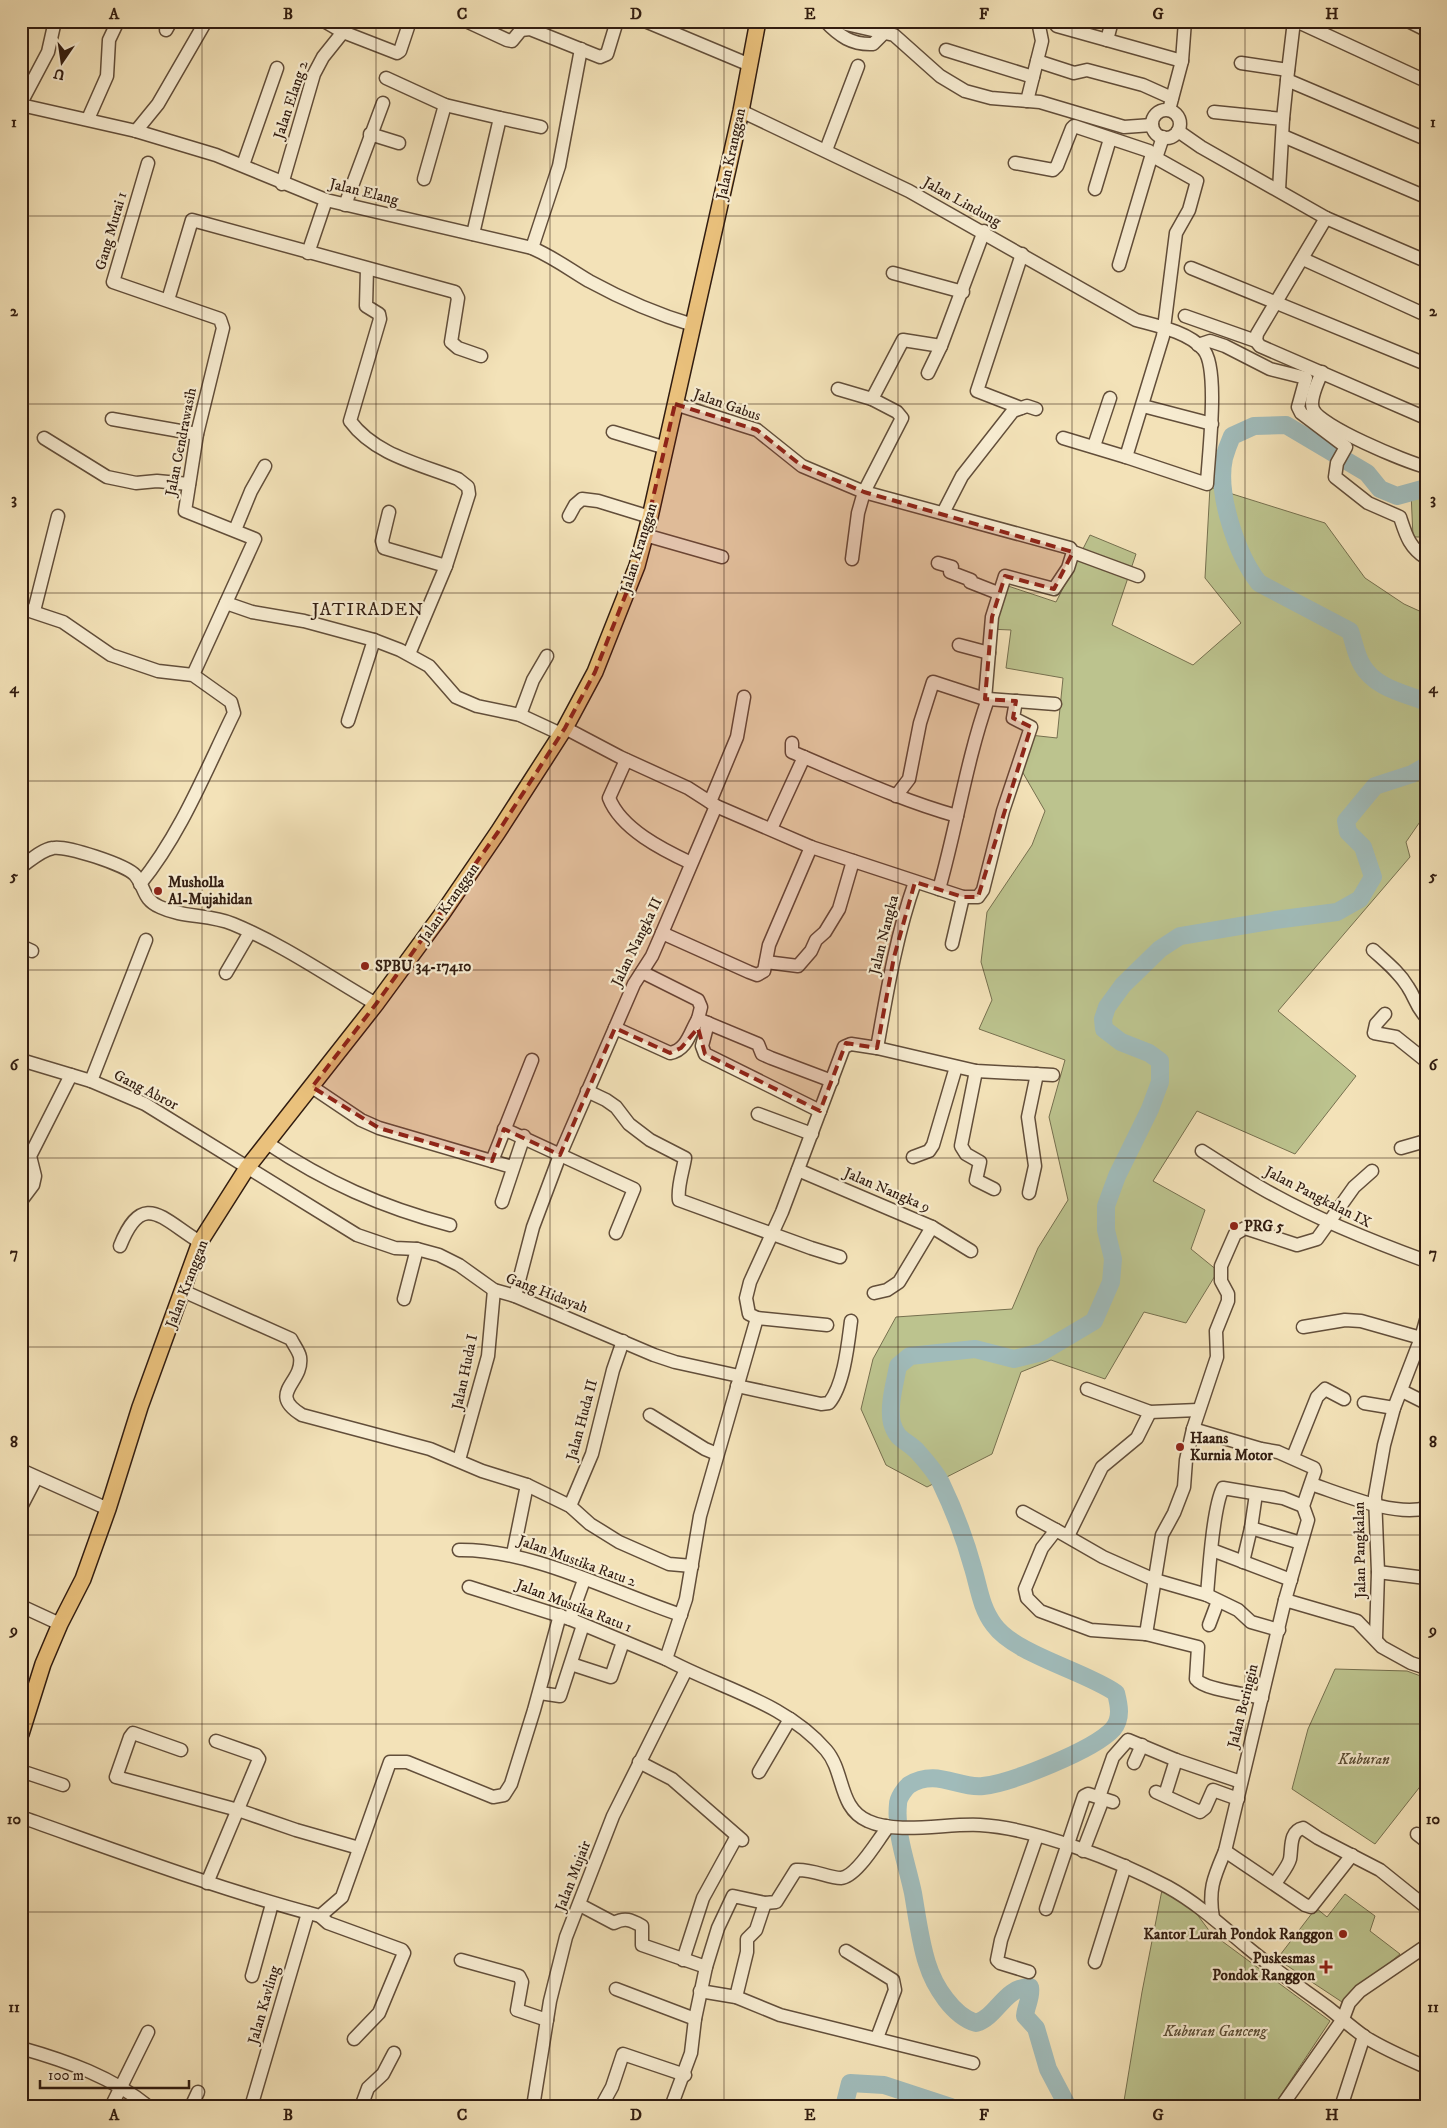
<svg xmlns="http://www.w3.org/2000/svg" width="1447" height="2128" font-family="'IM FELL DW Pica',serif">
<rect width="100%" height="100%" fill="#f3e2b8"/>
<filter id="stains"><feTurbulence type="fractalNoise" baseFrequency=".004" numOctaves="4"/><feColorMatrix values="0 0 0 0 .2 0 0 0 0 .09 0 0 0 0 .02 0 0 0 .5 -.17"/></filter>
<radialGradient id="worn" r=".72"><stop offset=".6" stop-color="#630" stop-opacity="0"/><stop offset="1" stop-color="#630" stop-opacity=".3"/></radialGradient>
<g fill="#bcc38e" stroke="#76704f">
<path d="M1426,484v53h-13l-2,-45z"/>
<path d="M1210,487l115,36 40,55 39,26 22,10v199l-20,29 4,15 -132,154 78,65 -61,78 -98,-43 -44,70 52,29 -14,39 27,22 -32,52 -42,-11 -39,67 -54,-19 -30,12 -29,82 -65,33 -41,-22 -25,-56 12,-50 23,-42 116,-8 26,-61 30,-48 -19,-83 16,-57 -86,-31 13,-29 -11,-38 6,-50 45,-67 13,-34 -26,-45 11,-31 27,3 6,-60 -57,-10 5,-38 -24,-1 12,-46 57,19 34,-67 46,19 -24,71 81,40 48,-42 -36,-45z"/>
<path d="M1335,1669l72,2 19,7v101l-51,65 -83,-55 16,-60z"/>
<path d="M1162,1890l31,19 18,24 119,88 -57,86h-150l19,-115z"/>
<path d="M1345,1894l30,22 -5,15 30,23 -58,48 -65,-43 39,-51 11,9z"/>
</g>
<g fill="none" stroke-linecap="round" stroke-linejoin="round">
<g stroke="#a0bbba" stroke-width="18">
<path d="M1426,488l-29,8 -17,-7 -13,-16 -81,-48 -32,1 -22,10c-3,7 -6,15 -8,22 -8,36 13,97 35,125l91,48c4,11 6,24 12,34 13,23 42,28 64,37"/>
<path d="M844,2107l6,-24 34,2 67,22"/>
<path d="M1068,2107l-20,-38 -12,-41 -11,-12c1,-11 7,-19 5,-29 -26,0 -32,29 -54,36 -23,-7 -42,-37 -49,-60 -7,-22 -10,-47 -14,-70 -6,-29 -18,-59 -15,-89 0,-6 7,-16 11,-19 28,-17 49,4 74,1 28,-3 111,-36 130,-57 9,-11 6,-24 3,-36 -31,-22 -100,-38 -122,-68 -13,-17 -15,-37 -21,-57 -8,-29 -19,-58 -32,-85 -5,-11 -17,-24 -25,-33 -12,-11 -19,-10 -24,-27 -4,-17 3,-40 6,-57l12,-10 65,-7 39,10 28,-7 52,-31 17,-39 2,-23 -7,-29v-24l11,-30 33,-67 10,-27v-21l-11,-8 -28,-11 -17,-13 -1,-10 4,-12 16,-22 37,-36 20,-13 95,-16 62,-8 23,-13 13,-22 -10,-30 -15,-15 -2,-11 29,-35 37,-12 14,-8"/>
</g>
<defs>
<g id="minor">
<path d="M324,21l19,11 54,21 3,-2 10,-30"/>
<path d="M466,21l41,19 5,1 9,-11 9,-1 70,28 7,-3 10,-33"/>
<path d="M645,21l105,44"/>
<path d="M825,21c14,15 27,24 48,23l11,-11"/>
<path d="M833,21l61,14 46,41 25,15 26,7 49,4 84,25 28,-2"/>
<path d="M1053,21l4,5 125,35"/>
<path d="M1296,21l130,60"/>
<path d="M1408,21l18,9"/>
<path d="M166,30l5,-9"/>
<path d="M1107,40l5,-19"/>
<path d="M946,50l87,27"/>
<path d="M1037,61l37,12 13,-3 56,15 29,13"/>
<path d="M1241,63l47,7"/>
<path d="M386,78l59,27 55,13 -27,116"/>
<path d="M1287,80l7,-59"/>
<path d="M1027,101l15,-60 -4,-20"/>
<path d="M21,103l27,-51 7,-31"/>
<path d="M21,105l115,26 80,24 110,45 206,48c21,9 37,21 57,33 33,18 67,33 104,44"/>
<path d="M1169,110l13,-49 3,-40"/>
<circle cx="1166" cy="124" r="14"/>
<path d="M741,111l168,80 227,129c22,6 52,12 67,29 17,18 5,109 4,135l-81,-27 37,-121 2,-16 11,-87 13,-23 8,-29 -41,-23 7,-21"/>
<path d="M1214,112l69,7 -4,71"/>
<path d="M500,118l41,9"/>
<path d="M88,119l19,-43 2,-36 9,-19"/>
<path d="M1283,119l4,-39 139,59"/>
<path d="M136,131l22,-27 48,-83"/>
<path d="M1178,131l23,16 125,71 100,43"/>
<path d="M370,134l29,9"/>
<path d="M1283,136l143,61"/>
<path d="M826,150l32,-84"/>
<path d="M148,163l-35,119 107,37 3,9 -26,106 -12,77 70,28 -62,136"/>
<path d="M1015,163l38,7 4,-4 15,-38 2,-2 75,25 7,7"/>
<path d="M243,165l34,-97"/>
<path d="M424,179l21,-74"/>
<path d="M282,184l32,-110 9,-17 20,-25"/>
<path d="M1095,189l15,-50"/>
<path d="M345,205l38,-102"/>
<path d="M984,231l-43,115 -38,-6 -31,59 25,13 5,6 -38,74 206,56 3,4 65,24"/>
<path d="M532,248l27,-82 22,-117"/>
<path d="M308,253l18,-53"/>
<path d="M1303,259l123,56"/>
<path d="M1119,265l33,-111"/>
<path d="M1191,268l235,96"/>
<path d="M367,269l-1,37 13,8 1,5 -30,102c25,34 70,43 108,58l10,8 1,7 -23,72 -37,88"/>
<path d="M893,273l70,19"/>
<path d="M168,300l24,-80 263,72 3,6 -7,44 7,6 23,8"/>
<path d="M1185,316l71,25 4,5 166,72"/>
<path d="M1256,341l1,-7 69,-116"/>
<path d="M1198,345l12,-4 15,5 45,23 36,9 -8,29 3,6 45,34 -9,16 -2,14 33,26 32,14c6,18 9,30 26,41"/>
<path d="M1322,372c-4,10 -13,27 -9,37 6,17 93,53 113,58"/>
<path d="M928,373l13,-27"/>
<path d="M838,389l34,10"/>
<path d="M675,404l82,26 45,36 62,26 -6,21 -6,46"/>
<path d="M1143,406l69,18"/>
<path d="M1021,408l-44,-17 45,-137"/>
<path d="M112,419l85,15"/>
<path d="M613,432l53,16"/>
<path d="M44,438l63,39 29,6 21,-2 32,3"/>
<path d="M1063,438l63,19"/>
<path d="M1094,446l16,-48"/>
<path d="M389,512l-7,29 2,7 62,18"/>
<path d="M943,513l19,-37 51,-65 14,-5 9,3"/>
<path d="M569,516l6,-11 7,-6 16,2 52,16"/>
<path d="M235,530l16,-39 14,-25"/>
<path d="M645,535l77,22"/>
<path d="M938,563l14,4 -2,5 21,8 -1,2 28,11"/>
<path d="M226,603l26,9 52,9 70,19 26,10 29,16 27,31 21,9 43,9 41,19"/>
<path d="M21,608l42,14 48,33 47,16 35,4 38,27 3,11c-28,57 -53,121 -94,171"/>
<path d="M34,611l24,-95"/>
<path d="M959,645l30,8"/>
<path d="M988,699h-3l7,-82 13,-41 49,13 14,-21 5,-16"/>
<path d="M988,699l67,5"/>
<path d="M520,715l13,-35 14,-24"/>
<path d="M348,721l26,-81"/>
<path d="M565,728l55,29 68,31 28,18 95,41 152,50h15l5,-7 20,-79 28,-84 -18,-9 3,-17"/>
<path d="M792,743v9c55,23 108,48 165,64"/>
<path d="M626,760l-17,38c12,31 54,52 82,65"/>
<path d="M896,796l13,-17 11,-56 13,-41 52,17"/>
<path d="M710,802l27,-65 7,-40"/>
<path d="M771,829l33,-72"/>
<path d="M21,867c10,-7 20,-17 32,-19 13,-3 73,17 82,27 11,13 7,24 25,32 23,11 49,7 73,17 51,21 96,53 143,80"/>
<path d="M939,889c18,-63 27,-127 49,-190"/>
<path d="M662,933l87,39 8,3 7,-4 5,-26 42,-98"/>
<path d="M952,944l11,-47"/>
<path d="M21,946l11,5"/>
<path d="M1373,950c13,12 26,22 35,37 8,12 7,18 18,30"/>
<path d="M766,962l32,4 13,-15 5,-11 9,-8 14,-23 14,-48"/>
<path d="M642,972l56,28 3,7 -3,12"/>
<path d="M226,973l24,-41"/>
<path d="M1385,1014l-9,10 -2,9 22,4 30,24"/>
<path d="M708,1023l-6,23 3,8 115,57"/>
<path d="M615,1028l55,25c17,-3 20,-21 28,-34l60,25 4,10 9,4 61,23"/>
<path d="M877,1048l99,23 77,4"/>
<path d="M21,1060l70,21 54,23 212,131 38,13 22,1 22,6 20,10 35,25 21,6 139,59 21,7 64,14"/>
<path d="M976,1071l-15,75 5,8 14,8 -4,18 18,9"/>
<path d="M91,1081l55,-141"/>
<path d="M312,1087l49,33 18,8 133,39"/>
<path d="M587,1091l19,9 10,7 13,17 21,16 35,18c-2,13 -8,29 -6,42l132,48 29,9"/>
<path d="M758,1114l54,20"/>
<path d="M504,1129l130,60 -18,44"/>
<path d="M267,1143c59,39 114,64 183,82"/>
<path d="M1401,1148l21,-6 4,1"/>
<path d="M1202,1151c24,15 47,31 72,44 49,27 100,47 152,66"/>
<path d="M913,1157l16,-6 4,-6 23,-78"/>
<path d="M492,1161l40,-101"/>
<path d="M798,1170l134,57 -33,55 -12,8 -13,3"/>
<path d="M1029,1193l6,-27 -7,-49 9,-43"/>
<path d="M21,1201l12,-16 2,-9 -5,-20 41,-81"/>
<path d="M502,1202l22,-66"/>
<path d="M932,1227l39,24"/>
<path d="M120,1246c23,-58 43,-26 80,-4"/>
<path d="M183,1291l108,48c2,5 8,12 9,18 4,26 -34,36 2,58l128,34 52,22 45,14 43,21 20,18 29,18 50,22 23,2"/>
<path d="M515,1296l18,-69 27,-72 74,-171 18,-28 10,-23 54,-127"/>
<path d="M404,1299l13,-50"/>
<path d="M757,1318l-57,198 -14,83 -20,60c53,29 119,43 160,91 19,22 12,58 42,71 30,14 79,2 112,4 55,3 139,36 188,62 29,16 53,38 79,60 25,21 53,40 79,59 13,10 26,22 39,31 19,12 40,21 61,30"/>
<path d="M827,1325l-70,-7 -8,-4 -3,-16 4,-16 32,-70 62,-165 7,-3 26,4c10,-56 19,-112 38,-166"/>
<path d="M1303,1327l42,-7 16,1 60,17"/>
<path d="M737,1386l84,18 8,-1c15,-18 19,-59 22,-82"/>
<path d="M1087,1389l63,23 48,-2"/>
<path d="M1402,1391l24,12"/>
<path d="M1364,1403l30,5"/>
<path d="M650,1415l55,34 12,5"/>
<path d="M1193,1429l68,20 17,3 36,16 1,3 -12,35 5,14 -23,80"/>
<path d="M1293,1457l24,-60 8,-8 19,10"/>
<path d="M459,1460l29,-104 6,-66"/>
<path d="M21,1470l87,39"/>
<path d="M1311,1484c31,10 83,33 115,24"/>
<path d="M570,1506l22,-52 21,-84 10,-29"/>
<path d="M21,1507l13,-25"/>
<path d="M1023,1512l33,18"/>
<path d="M1251,1528l50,15"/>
<path d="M1068,1536l34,-69 35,-29 13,-26"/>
<path d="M459,1550c73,-1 153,42 222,65"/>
<path d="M1212,1550l79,30"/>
<path d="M513,1554l14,-69"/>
<path d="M1243,1562l8,-34 5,-34"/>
<path d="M1378,1572l48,6"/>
<path d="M469,1587l101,32 96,40"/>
<path d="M1207,1595c2,-24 6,-88 16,-107l60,10 20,8"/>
<path d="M21,1606l39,18"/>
<path d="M570,1619l14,-39"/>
<path d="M1209,1625l9,-24"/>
<path d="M1146,1634l16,-99 12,-22 10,-26 2,-27 7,-31 24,-72 -1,-26 12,-30v-7l-7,-13v-15l14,-32 10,-6 52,17 20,-6 37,-52 18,-16"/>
<path d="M1376,1638l2,-66 -3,-76 9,-51 10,-37 27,-70 5,-18"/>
<path d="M571,1664l40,13 12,-35"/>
<path d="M540,1693l20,3 23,-71"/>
<path d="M1262,1698c-15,-4 -58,-8 -66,-19l2,-32 -52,-13 -55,-4 -51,-19 -13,-13 -2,-9 17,-41 14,-18 47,27 52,23 52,15 31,15 13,12 28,8"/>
<path d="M181,1750l-48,-17 -3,4 -14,40 122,33 58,20 63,18"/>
<path d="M639,1762l33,17 70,61"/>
<path d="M1134,1763l8,-18"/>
<path d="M21,1771l42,14"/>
<path d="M759,1772l31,-53"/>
<path d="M1156,1792l44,20 5,-4 8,-18 25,9"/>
<path d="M1165,1795l11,-35"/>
<path d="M1099,1797l14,-40 15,-17 48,20 65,22"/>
<path d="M21,1817c99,35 197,72 299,99l22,-19 48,-135h17l86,35 11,-2 7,-11 23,-74 26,-95"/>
<path d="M1417,1834l9,7"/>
<path d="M1083,1851l20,-52"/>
<path d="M1225,1851l80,54 6,2 41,-52"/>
<path d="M207,1883l52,-124 -3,-4 -40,-14"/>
<path d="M1275,1884c4,-7 13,-17 15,-25 2,-10 -1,-28 13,-31l15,10 62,32 46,37"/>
<path d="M580,1905l34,18c11,-6 17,-3 28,3v19l64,22"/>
<path d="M1046,1909l38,-113 4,-2 25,8"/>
<path d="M320,1916l8,7 74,27 2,3 -25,60 -25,26"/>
<path d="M1213,1918c-5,-29 1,-41 12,-67l60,-251 72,21 25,26 29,16 15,5"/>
<path d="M846,1951l47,29 2,10 -18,48"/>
<path d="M461,1960l58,16 3,6 -5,28 30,10"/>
<path d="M683,1960l20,-62 34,-62"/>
<path d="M1095,1962l30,-96"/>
<path d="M1029,1972l-29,-9 -3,-3 4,-20 36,-104"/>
<path d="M252,1976l20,-72"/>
<path d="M616,1989l79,30"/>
<path d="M700,1991l36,6 44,18 193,48"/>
<path d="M736,1997l11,-45v-13l9,-9 9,-27"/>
<path d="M21,2048c46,13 91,29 128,59"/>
<path d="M111,2107l37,-75"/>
<path d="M191,2107l7,-15"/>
<path d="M251,2107l57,-194"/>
<path d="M361,2107l7,-19 15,-14 11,-21"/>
<path d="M533,2107l17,-106 16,-64 47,-121 73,-146"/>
<path d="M601,2107l11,-20 11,-33 62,21"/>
<path d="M671,2107l20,-54 4,-34 11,-52 12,-39 15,-32 32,7 11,-1 20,-32c17,-1 32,8 45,8 15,-1 35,-35 44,-47l1,-5"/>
<path d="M1281,2107l62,-88 6,-16 11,-12 66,-45"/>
<path d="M1341,2107l23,-71"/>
</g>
<path id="major" d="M21,1734l22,-70 17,-40 23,-45 25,-70 32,-102 60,-165 47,-74 129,-164 66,-90 56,-82 67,-104 30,-56 42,-106 13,-49 91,-406 17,-90"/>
</defs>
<use href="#minor" stroke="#624e3a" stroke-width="15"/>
<use href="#major" stroke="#311c10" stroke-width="18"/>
<use href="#minor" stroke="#f7ecd1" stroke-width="12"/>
<use href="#major" stroke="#eac17c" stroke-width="15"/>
</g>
<path fill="#8f2418" fill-opacity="0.2" stroke="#8f2418" stroke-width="4" stroke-dasharray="10 6" stroke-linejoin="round" d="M675,404l82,26 45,36 62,26 209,60 -19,37 -49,-13 -13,41 -7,82 31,2 -3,17 18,9 -53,170h-15l-48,-15 -21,75 -17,91 -31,-5 -26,68 -115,-57 -7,-26 -17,20 -11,5 -55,-25 -55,127 -56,-26 -12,32 -113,-33 -67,-41 64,-83 122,-172 67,-104 30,-56 42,-106z"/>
<path fill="none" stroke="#311c10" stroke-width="1" stroke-opacity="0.55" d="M202,21v2086M376,21v2086M550,21v2086M724,21v2086M898,21v2086M1072,21v2086M1245,21v2086M21,216h1405M21,404h1405M21,593h1405M21,781h1405M21,970h1405M21,1158h1405M21,1347h1405M21,1535h1405M21,1724h1405M21,1912h1405"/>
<g fill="#8f2418" stroke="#f7ecd1" stroke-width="2">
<circle cx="158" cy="891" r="5"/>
<circle cx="365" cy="966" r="5"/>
<circle cx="1234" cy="1226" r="5"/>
<circle cx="1180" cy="1447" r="5"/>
<circle cx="1343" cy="1934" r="5"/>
<path d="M1323.5 1959.5h5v5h5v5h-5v5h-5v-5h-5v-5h5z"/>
</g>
<g text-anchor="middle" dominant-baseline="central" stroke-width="4.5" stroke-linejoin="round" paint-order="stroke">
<g font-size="15" fill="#311c10" stroke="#f7ecd1">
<text transform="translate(291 100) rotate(-72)">Jalan Elang 2</text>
<text transform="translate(731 154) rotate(-78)">Jalan Kranggan</text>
<text transform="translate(364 192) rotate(14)">Jalan Elang</text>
<text transform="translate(962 202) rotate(29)">Jalan Lindung</text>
<text transform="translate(111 231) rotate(-74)">Gang Murai 1</text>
<text transform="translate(727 405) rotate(19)">Jalan Gabus</text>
<text transform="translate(181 442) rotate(-79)">Jalan Cendrawasih</text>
<text transform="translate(639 548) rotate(-73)">Jalan Kranggan</text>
<text transform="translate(449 903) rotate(-55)">Jalan Kranggan</text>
<text transform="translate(884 935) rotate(-76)">Jalan Nangka</text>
<text transform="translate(637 942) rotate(-64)">Jalan Nangka II</text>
<text transform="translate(146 1090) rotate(27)">Gang Abror</text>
<text transform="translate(887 1190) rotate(23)">Jalan Nangka 9</text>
<text transform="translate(1318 1197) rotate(27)">Jalan Pangkalan IX</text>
<text transform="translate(187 1284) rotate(-69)">Jalan Kranggan</text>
<text transform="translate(547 1293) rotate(21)">Gang Hidayah</text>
<text transform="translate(465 1372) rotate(-78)">Jalan Huda I</text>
<text transform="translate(582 1420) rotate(-75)">Jalan Huda II</text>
<text transform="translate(1360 1550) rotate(-91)">Jalan Pangkalan</text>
<text transform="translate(577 1561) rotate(20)">Jalan Mustika Ratu 2</text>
<text transform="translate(574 1606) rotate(21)">Jalan Mustika Ratu 1</text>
<text transform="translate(1243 1706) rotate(-76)">Jalan Beringin</text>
<text transform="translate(573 1876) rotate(-69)">Jalan Mujair</text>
<text transform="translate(264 2005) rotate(-74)">Jalan Kavling</text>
</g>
<g font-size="15" font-weight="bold" fill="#311c10" stroke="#f7ecd1" text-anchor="start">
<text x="168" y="882">Musholla<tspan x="168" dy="17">Al-Mujahidan</tspan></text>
<text x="375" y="966">SPBU 34-17410</text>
<text x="1244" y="1226">PRG 5</text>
<text x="1190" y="1438">Haans<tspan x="1190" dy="17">Kurnia Motor</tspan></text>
<text x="1333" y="1934" text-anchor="end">Kantor Lurah Pondok Ranggon</text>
<text x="1315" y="1958" text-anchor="end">Puskesmas<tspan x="1315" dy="17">Pondok Ranggon</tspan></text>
</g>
<g font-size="15" font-style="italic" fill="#5b4e36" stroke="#f7ecd1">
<text x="1364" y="1759">Kuburan</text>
<text x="1215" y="2031">Kuburan Ganceng</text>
</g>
<g font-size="18" letter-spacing="1" fill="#311c10" stroke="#f7ecd1">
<text x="368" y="610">JATIRADEN</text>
</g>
</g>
<rect width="1447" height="2128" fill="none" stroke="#f3e2b8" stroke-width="55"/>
<g transform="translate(62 62) rotate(193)" stroke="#f7ecd1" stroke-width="4" paint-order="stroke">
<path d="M0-4L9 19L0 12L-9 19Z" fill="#311c10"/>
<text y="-8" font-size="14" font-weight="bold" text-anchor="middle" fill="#311c10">U</text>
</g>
<path d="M40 2080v8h149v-8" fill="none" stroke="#311c10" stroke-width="2.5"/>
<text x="48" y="2080" font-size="15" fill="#311c10" stroke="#f7ecd1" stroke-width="4" paint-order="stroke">100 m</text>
<rect x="28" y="28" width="1392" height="2072" fill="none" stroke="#311c10" stroke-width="2"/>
<g font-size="16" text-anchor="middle" font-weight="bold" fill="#311c10">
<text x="114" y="19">A</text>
<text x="288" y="19">B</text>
<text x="462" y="19">C</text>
<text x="636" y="19">D</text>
<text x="810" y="19">E</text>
<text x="984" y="19">F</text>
<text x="1158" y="19">G</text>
<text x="1332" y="19">H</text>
<text x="14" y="127">1</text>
<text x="1433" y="127">1</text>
<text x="14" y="316">2</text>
<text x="1433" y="316">2</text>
<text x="14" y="504">3</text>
<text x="1433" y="504">3</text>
<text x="14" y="693">4</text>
<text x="1433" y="693">4</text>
<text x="14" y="881">5</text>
<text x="1433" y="881">5</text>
<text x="14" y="1070">6</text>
<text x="1433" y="1070">6</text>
<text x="14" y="1258">7</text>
<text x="1433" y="1258">7</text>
<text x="14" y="1447">8</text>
<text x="1433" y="1447">8</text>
<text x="14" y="1635">9</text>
<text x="1433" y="1635">9</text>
<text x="14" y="1824">10</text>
<text x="1433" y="1824">10</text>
<text x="14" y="2012">11</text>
<text x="1433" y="2012">11</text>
<text x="114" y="2120">A</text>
<text x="288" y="2120">B</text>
<text x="462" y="2120">C</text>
<text x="636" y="2120">D</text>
<text x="810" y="2120">E</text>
<text x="984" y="2120">F</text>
<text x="1158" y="2120">G</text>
<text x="1332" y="2120">H</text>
</g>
<rect width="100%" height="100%" filter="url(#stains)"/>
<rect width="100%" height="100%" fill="url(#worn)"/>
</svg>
